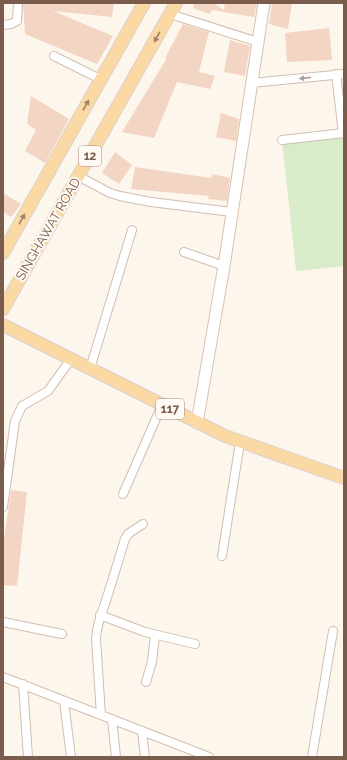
<svg xmlns="http://www.w3.org/2000/svg" width="347" height="760" font-family="Raleway,sans-serif">
<rect width="100%" height="100%" fill="#fdf6ec"/>
<path fill="#d8ecc9" d="M344,133v133l-48,5 -14,-131z"/>
<g fill="#f3d5c3">
<path d="M23,3h91l-2,14 -59,-6 60,25 -16,28 -72,-30z"/>
<path d="M194,3h21v1l9,6 1,-7h32l-3,14 -42,-7 -2,4 -17,-6z"/>
<path d="M272,3h20l-4,26 -19,-5z"/>
<path d="M183,24l26,8 -10,40 16,4 -5,13 -33,-7 -23,56 -32,-6 45,-74h-2z"/>
<path d="M329,28l3,32 -45,2 -2,-29z"/>
<path d="M230,40l20,6 -5,30 -21,-4z"/>
<path d="M31,96l38,23 -24,44 -20,-12 11,-21 -9,-6z"/>
<path d="M221,113l18,6 -3,22 -20,-4z"/>
<path d="M115,152l17,13 -13,19 -17,-11z"/>
<path d="M135,167l76,11 1,-4 18,4 -3,23 -19,-2 1,-3 -78,-7z"/>
<path d="M3,193l18,11 -10,13 -8,-5z"/>
<path d="M11,490l16,2 -10,94 -14,-1v-38z"/>
</g>
<g fill="none" stroke-linecap="round" stroke-linejoin="round">
<defs>
<g id="street">
<path d="M170,14l88,28"/>
<path d="M3,25l8,-1 6,-3 1,-18"/>
<path d="M54,56l46,23"/>
<path d="M336,74l7,59"/>
<path d="M252,83l92,-9"/>
<path d="M282,140l62,-7"/>
<path d="M78,176l32,17 10,3 31,6 81,10"/>
<path d="M184,252l40,14"/>
<path d="M90,369l42,-139"/>
<path d="M123,494l39,-89"/>
<path d="M3,507l12,-86 7,-15 26,-15 23,-32"/>
<path d="M222,556l18,-114"/>
<path d="M100,615l45,17 50,12"/>
<path d="M3,622l59,12"/>
<path d="M3,677l206,80"/>
<path d="M146,682l6,-20 3,-27"/>
<path d="M23,684l5,73"/>
<path d="M64,701l7,56"/>
<path d="M101,715l-5,-76c1,-18 7,-28 12,-45 6,-18 11,-36 17,-55l3,-5 15,-10"/>
<path d="M112,719l4,38"/>
<path d="M142,731l3,26"/>
<path d="M312,757l21,-126"/>
</g>
<path id="secondary" d="M197,423l27,-157 40,-263"/>
<g id="primary">
<path d="M3,253l141,-250"/>
<path d="M3,309l173,-306"/>
<path d="M3,325l222,111 119,42"/>
</g>
</defs>
<use href="#street" stroke="#d1beb0" stroke-width="10"/>
<use href="#secondary" stroke="#d6c0b0" stroke-width="13"/>
<use href="#primary" stroke="#dad1cd" stroke-width="14"/>
<use href="#street" stroke="#fff" stroke-width="8"/>
<use href="#secondary" stroke="#fff" stroke-width="11"/>
<use href="#primary" stroke="#fbd9a5" stroke-width="12"/>
</g>
<defs><path id="oneway-solid" d="M-6-.8H1V-3.2L6.5 0L1 3.2V.8H-6Z"/></defs>
<g fill="#a18267">
<use href="#oneway-solid" transform="translate(157 37) rotate(119)"/>
<use href="#oneway-solid" transform="translate(86 105) rotate(-61)"/>
<use href="#oneway-solid" transform="translate(22 219) rotate(-61)"/>
</g>
<use fill="#af9d94" href="#oneway-solid" transform="translate(305 78) rotate(174)"/>
<g text-anchor="middle" dominant-baseline="central" stroke-width="4" stroke-linejoin="round" paint-order="stroke">
<g fill="#fffaf3" stroke="#a28b7f" stroke-width="1">
<rect x="79" y="146" width="22" height="20" rx="3"/>
<rect x="156" y="399" width="28" height="20" rx="3"/>
</g>
<g font-size="12" font-weight="bold" fill="#7a5c4d">
<text x="90" y="156">12</text>
<text x="170" y="409">117</text>
</g>
<g font-size="13" fill="#7a5c4d" stroke="#fffaf3">
<text transform="translate(48 229) rotate(-60)">SINGHAWAT ROAD</text>
</g>
</g>
<rect width="347" height="760" fill="none" stroke="#7a5c4d" stroke-width="8"/>
</svg>
